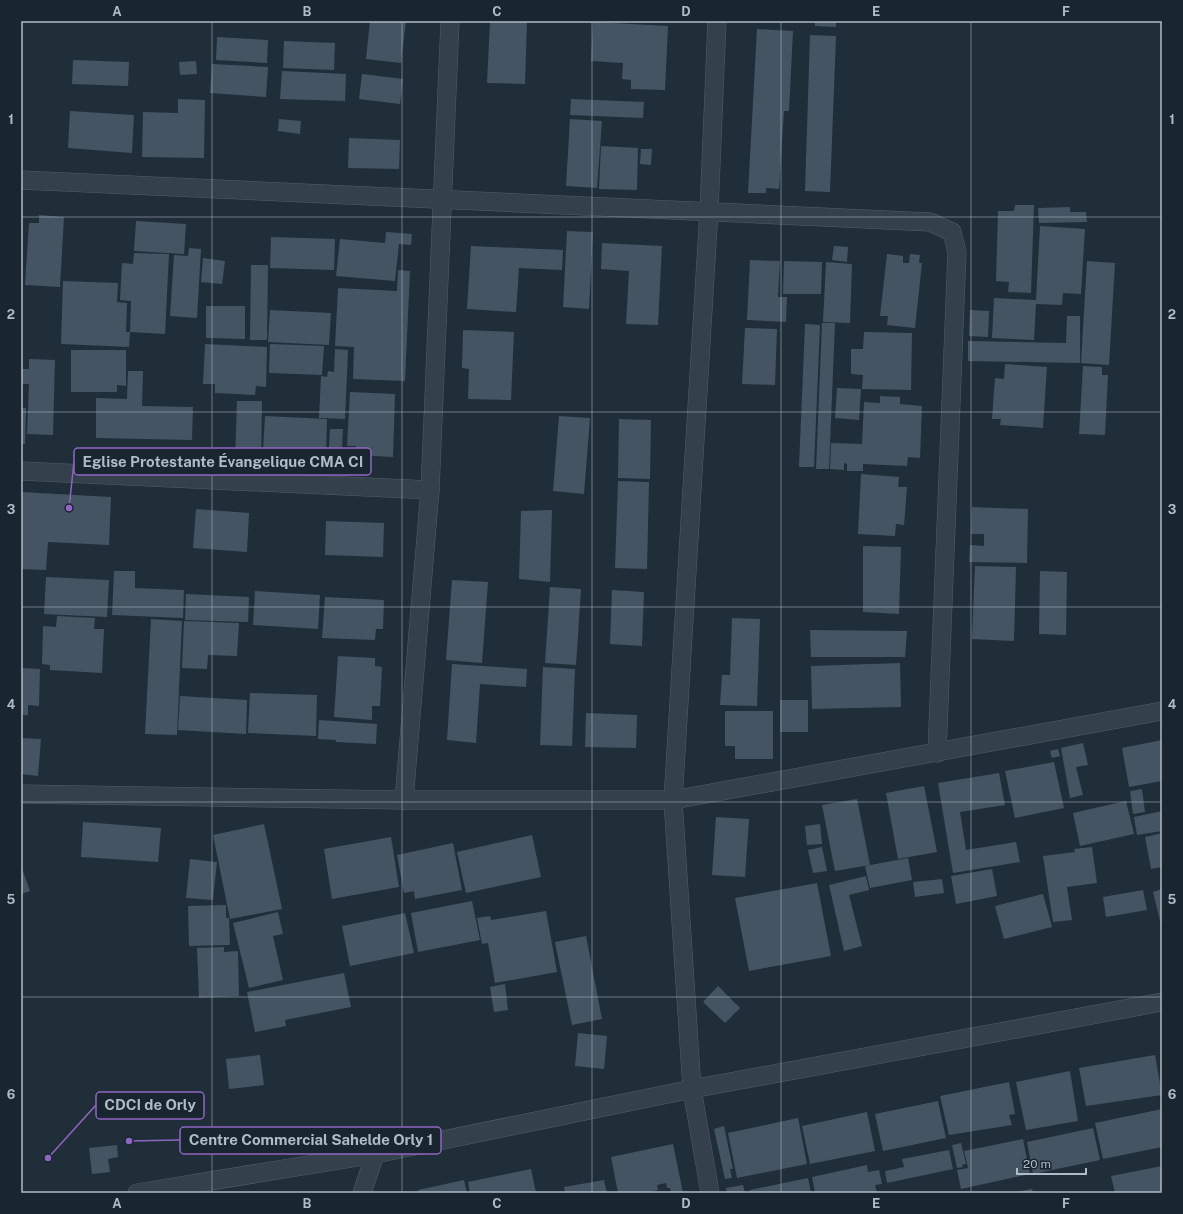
<svg xmlns="http://www.w3.org/2000/svg" width="1183" height="1214" font-family="'Public Sans',sans-serif">
<rect width="100%" height="100%" fill="#202e3a"/>
<g fill="#445462">
<path d="M370,21h36l-5,42 -35,-4z"/>
<path d="M490,21h37l-2,63 -38,-1z"/>
<path d="M815,21h21v6l-21,-1z"/>
<path d="M593,22l75,4 -3,64 -34,-1v-9l-9,-1 1,-16 -32,-2z"/>
<path d="M757,29l36,2 -4,80h-5l-5,78 -13,-1v5h-18z"/>
<path d="M810,35l26,1 -6,156 -25,-1z"/>
<path d="M217,37l51,3 -1,23 -51,-3z"/>
<path d="M284,41l51,2 -1,27 -51,-2z"/>
<path d="M73,60l56,2 -1,24 -56,-2z"/>
<path d="M196,61l1,13 -17,1 -1,-13z"/>
<path d="M212,64l56,3 -2,30 -56,-4z"/>
<path d="M282,71l64,3 -1,27 -65,-2z"/>
<path d="M362,74l41,5 -3,25 -41,-5z"/>
<path d="M178,99l27,1 -1,58 -62,-1 1,-45 35,1z"/>
<path d="M571,99l73,3 -1,16 -73,-3z"/>
<path d="M70,111l64,4 -2,38 -64,-5z"/>
<path d="M279,119l22,2 -1,13 -22,-3z"/>
<path d="M570,119l32,2 -5,67 -31,-2z"/>
<path d="M349,138l51,2 -1,29 -51,-1z"/>
<path d="M601,146l37,2 -1,42 -38,-1z"/>
<path d="M641,149h11l-1,16 -11,-1z"/>
<path d="M1015,205h19l-3,88 -23,-1 1,-10 -13,-1 2,-70h16z"/>
<path d="M1070,207v5h16l1,10 -48,1 -1,-15z"/>
<path d="M39,215l25,2 -4,70 -35,-2 4,-62h10z"/>
<path d="M136,221l50,3 -2,30 -50,-3z"/>
<path d="M1040,226l45,3 -4,65 -18,-1 -1,12 -26,-1 -2,36 -42,-2 2,-40 42,2z"/>
<path d="M567,231l26,1 -4,77 -26,-2z"/>
<path d="M386,232l26,2 -1,11 -12,-1 -4,37 -59,-5 4,-37 45,4z"/>
<path d="M271,237l64,2 -1,31 -64,-2z"/>
<path d="M602,243l60,3 -4,79 -32,-1 3,-53 -28,-2z"/>
<path d="M471,246l92,4 -1,20 -43,-2 -3,44 -49,-3z"/>
<path d="M834,246l14,1 -1,15 -15,-2z"/>
<path d="M189,248l12,1 -4,69 -27,-2 4,-61 14,1z"/>
<path d="M134,253l35,1 -4,80 -35,-2 1,-31 -11,-1 2,-37 11,1z"/>
<path d="M887,254l16,2v7h6l1,-9 10,1 -1,8h3l-7,65 -28,-3 1,-9h-8z"/>
<path d="M203,258l22,3 -3,23 -21,-2z"/>
<path d="M750,260l30,1 -2,36h9l-1,25 -39,-2z"/>
<path d="M784,261l38,1 -1,32h-38z"/>
<path d="M1087,261l28,2 -6,102 -28,-2z"/>
<path d="M826,262l26,2 -2,59 -27,-1z"/>
<path d="M251,265h17l-1,75h-17z"/>
<path d="M398,270l12,1 -5,110 -52,-2 1,-32 -19,-1 3,-58 59,3z"/>
<path d="M63,281l55,2 -1,19 10,1 -1,29h4l-1,15 -68,-3z"/>
<path d="M206,306h39v33l-39,-1z"/>
<path d="M270,310l61,3 -2,32 -61,-3z"/>
<path d="M970,310l19,1 -1,26 -19,-1z"/>
<path d="M1067,316h13v47l-112,-2v-20l98,2z"/>
<path d="M822,323h13l-6,146h-13z"/>
<path d="M805,324l15,1 -6,142h-15z"/>
<path d="M745,328l32,1 -2,56 -33,-1z"/>
<path d="M463,330l51,2 -3,68 -43,-1 1,-30 -7,-1z"/>
<path d="M864,332l48,1 -1,57 -49,-1 1,-14 -12,-1v-25h12z"/>
<path d="M205,344l62,3 -1,40 -10,-1 -1,9 -40,-2v-9h-12z"/>
<path d="M270,344l54,2 -2,29 -53,-2z"/>
<path d="M335,349l13,1 -3,69 -26,-1 2,-42 6,1 1,-6 6,1z"/>
<path d="M71,350h55v36l-9,-1v7h-46z"/>
<path d="M29,359l26,1 -2,75 -26,-1 2,-50h-8v-15h8z"/>
<path d="M1005,364l42,3 -4,61 -43,-3 1,-6h-9l3,-41 9,1z"/>
<path d="M1083,366l19,1v8h6l-3,60 -26,-1z"/>
<path d="M128,371h15l-1,35 51,1 -1,33 -96,-2v-40l31,1z"/>
<path d="M837,388l24,1 -2,31 -24,-2z"/>
<path d="M350,392l45,2 -2,63 -38,-2 1,-9h-9z"/>
<path d="M880,396l20,1v7l22,2 -2,52 -12,-1 -1,9 -44,-2v7h-16v-7l-3,-1v7l-14,-1 1,-26 31,1 2,-42 16,1z"/>
<path d="M237,401h25l-1,60h-26z"/>
<path d="M21,408h5l-1,36h-4z"/>
<path d="M265,416l62,3 -1,35 -14,-1 -1,13 -32,-1 1,-13 -17,-1z"/>
<path d="M559,416l31,2 -6,76 -31,-3z"/>
<path d="M619,419l32,1 -1,59 -32,-1z"/>
<path d="M330,429h13l-2,39 -13,-1z"/>
<path d="M861,474l38,3 -1,10h9l-3,38 -8,-1 -1,12 -37,-2z"/>
<path d="M618,481l31,1 -2,87 -32,-1z"/>
<path d="M21,492l90,5 -2,48 -61,-3 -2,28 -25,-1z"/>
<path d="M972,507l56,2 -1,54 -58,-1 1,-17 14,1v-12h-13z"/>
<path d="M196,509l53,4 -2,39 -54,-4z"/>
<path d="M552,510l-2,72 -31,-3 2,-68z"/>
<path d="M326,521l58,2 -1,34 -58,-2z"/>
<path d="M863,546l38,1 -2,67 -36,-2z"/>
<path d="M975,566l41,1 -2,74 -42,-2z"/>
<path d="M114,571h21v17l49,2 -1,28 -71,-3z"/>
<path d="M1040,571l27,1 -1,63 -27,-1z"/>
<path d="M46,577l63,3 -2,37 -63,-3z"/>
<path d="M452,580l36,2 -6,81 -36,-3z"/>
<path d="M550,587l31,2 -5,76 -31,-2z"/>
<path d="M612,590l32,2 -2,54 -32,-2z"/>
<path d="M255,591l65,4 -2,34 -65,-4z"/>
<path d="M186,594l63,3 -1,25 -63,-2z"/>
<path d="M325,597l59,3 -1,29h-7l-1,11 -53,-2z"/>
<path d="M57,616l38,2 -1,11h10l-2,44 -52,-3v-5l-8,-1 1,-38 13,1z"/>
<path d="M732,618l28,1 -3,87 -37,-1 2,-30h8z"/>
<path d="M151,619l31,2 -5,114 -32,-1z"/>
<path d="M184,621l55,2 -2,33 -29,-1 -1,14 -25,-1z"/>
<path d="M810,630l97,1 -2,26h-94z"/>
<path d="M338,656l37,2v8l7,1 -2,39h-8v14l-38,-3z"/>
<path d="M900,663l1,44 -89,2 -1,-43z"/>
<path d="M452,664l75,5 -1,18 -46,-3 -4,59 -29,-3z"/>
<path d="M543,667l32,2 -3,77 -32,-1z"/>
<path d="M21,668l19,1 -1,37 -11,-1v10h-7z"/>
<path d="M250,693l67,2 -1,41 -68,-3z"/>
<path d="M180,696l67,4 -1,34 -68,-4z"/>
<rect x="780" y="700" width="28" height="32"/>
<path d="M725,711h48v48h-38v-13h-10z"/>
<path d="M586,713l51,2 -1,33 -51,-1z"/>
<path d="M319,720l58,4 -1,20 -40,-2v-2l-18,-1z"/>
<path d="M21,738l20,1 -3,37 -17,-2z"/>
<path d="M1162,740v41l-33,6 -7,-39z"/>
<path d="M1083,743l5,22 -12,2 7,28 -13,3 -9,-50z"/>
<path d="M1058,749l2,7 -8,2 -2,-7z"/>
<path d="M1054,762l10,46 -49,10 -10,-47z"/>
<path d="M999,773l6,32 -45,7 6,38 50,-8 4,20 -67,11 -15,-90z"/>
<path d="M924,786l13,66 -39,7 -12,-66z"/>
<path d="M1142,789l3,23 -12,2 -3,-23z"/>
<path d="M857,799l13,66 -35,6 -13,-66z"/>
<path d="M1126,801l8,33 -54,12 -7,-33z"/>
<path d="M1162,811v20l-25,4 -3,-18z"/>
<path d="M716,817l33,2 -4,58 -33,-2z"/>
<path d="M83,822l78,6 -3,34 -77,-5z"/>
<path d="M264,824l18,85 -52,10 -17,-84z"/>
<path d="M820,824l2,20 -15,1 -2,-19z"/>
<path d="M1162,833v34l-11,2 -6,-32z"/>
<path d="M532,835l9,42 -75,16 -9,-41z"/>
<path d="M391,837l8,50 -67,12 -8,-50z"/>
<path d="M453,843l9,47 -47,9 -1,-8 -10,2 -7,-38z"/>
<path d="M822,847l5,24 -14,2 -5,-23z"/>
<path d="M1092,847l5,36 -30,4 5,33 -19,2 -10,-66 32,-4 -1,-3z"/>
<path d="M908,858l4,22 -42,8 -5,-22z"/>
<path d="M190,859l27,3 -4,38 -27,-2z"/>
<path d="M21,866l9,25 -9,3z"/>
<path d="M992,869l5,27 -41,8 -5,-28z"/>
<path d="M866,876l3,14 -20,5 13,51 -18,5 -15,-66z"/>
<path d="M942,879l2,14 -29,4 -2,-15z"/>
<path d="M817,883l14,73 -82,15 -14,-73z"/>
<path d="M1162,889v36h-1l-8,-33z"/>
<path d="M1143,890l4,20 -41,7 -3,-20z"/>
<path d="M1043,894l9,33 -48,12 -9,-33z"/>
<path d="M472,901l8,39 -62,12 -7,-39z"/>
<path d="M226,905v13h3l1,27 -41,1 -1,-40z"/>
<path d="M546,911l11,61 -62,11 -7,-40 -6,1 -5,-26 13,-2 1,4z"/>
<path d="M278,912l5,22 -10,2 10,44 -34,8 -16,-65z"/>
<path d="M405,913l9,40 -64,13 -8,-40z"/>
<path d="M586,936l16,83 -30,6 -17,-83z"/>
<path d="M224,947v5l14,-1 1,45 -40,2 -2,-50z"/>
<path d="M344,973l7,34 -66,13 1,6 -31,6 -8,-40z"/>
<path d="M505,984l3,26 -14,2 -4,-25z"/>
<path d="M718,986l22,22 -15,15 -22,-21z"/>
<path d="M578,1033l29,3 -3,33 -29,-3z"/>
<path d="M260,1055l4,30 -35,4 -3,-30z"/>
<path d="M1155,1055l7,40 -76,11 -7,-38z"/>
<path d="M1070,1071l8,50 -52,9 -10,-48z"/>
<path d="M1009,1082l6,32 -6,1 3,10 -63,10 -9,-39z"/>
<path d="M938,1101l8,37 -63,13 -8,-37z"/>
<path d="M1162,1109v38l-59,12 -8,-36z"/>
<path d="M867,1112l8,39 -65,13 -8,-38z"/>
<path d="M798,1118l9,46 -70,14 -9,-45z"/>
<path d="M724,1126l9,43h-3l2,9 -7,1 -11,-50z"/>
<path d="M1093,1128l7,32 -67,14 -6,-32z"/>
<path d="M1023,1139l7,35 -69,15 -4,-19 11,-2 -4,-17z"/>
<path d="M961,1143l5,21 -4,1 1,2 -6,1 -5,-23z"/>
<path d="M673,1144l10,49h-12l-1,-5h-3l-1,-5 -9,2 1,5 -13,3h-27l-7,-36z"/>
<path d="M117,1145l1,12 -10,2 2,13 -18,2 -3,-26z"/>
<path d="M949,1150l4,19 -66,14 -2,-12 19,-4 -2,-8z"/>
<path d="M867,1165l1,7 11,-2 3,14 -7,1 2,8h-62l-3,-16z"/>
<path d="M1162,1166v27h-47l-4,-17z"/>
<path d="M531,1169l5,24h-66l-2,-11z"/>
<path d="M808,1178l3,15h-61v-3z"/>
<path d="M464,1180l3,13h-48l-1,-3z"/>
<path d="M604,1180l3,13h-42l-1,-6z"/>
<path d="M743,1185l2,8h-18l-1,-5z"/>
<path d="M1032,1189l1,4h-18v-1z"/>
</g>
<g fill="none" stroke-linecap="round" stroke-linejoin="round">
<defs>
<g id="street">
<path d="M21,180l909,42 22,10 5,20 -20,501"/>
<path d="M21,471l409,19"/>
<path d="M21,794l383,6h269l489,-89"/>
<path d="M404,800l26,-310 20,-469"/>
<path d="M137,1193l238,-39 317,-65 470,-87"/>
<path d="M362,1193l13,-39"/>
<path d="M710,1193l-18,-104 -19,-289 36,-589 8,-190"/>
</g>
</defs>
<use href="#street" stroke="#525e68" stroke-width="19"/>
<use href="#street" stroke="#34404b" stroke-width="18"/>
</g>
<path fill="none" stroke="#afbbc7" stroke-width="1" stroke-opacity="0.55" d="M212,21v1172M402,21v1172M592,21v1172M781,21v1172M971,21v1172M21,217h1141M21,412h1141M21,607h1141M21,802h1141M21,997h1141"/>
<path fill="none" stroke="#9065c2" stroke-width="1.5" d="M69 508L74 462M48 1158L96 1105M129 1141L180 1140"/>
<g fill="#9065c2" stroke="#19252f" stroke-width="1.5">
<circle cx="69" cy="508" r="4"/>
<circle cx="48" cy="1158" r="4"/>
<circle cx="129" cy="1141" r="4"/>
</g>
<g fill="#19252f" stroke="#9065c2" stroke-width="1.5">
<rect x="74" y="448" width="297" height="27" rx="4"/>
<rect x="96" y="1092" width="108" height="27" rx="4"/>
<rect x="180" y="1127" width="261" height="27" rx="4"/>
</g>
<g font-size="15" text-anchor="middle" font-weight="bold" fill="#afbbc7">
<text x="223" y="467">Eglise Protestante Évangelique CMA CI</text>
<text x="150" y="1110">CDCI de Orly</text>
<text x="311" y="1145">Centre Commercial Sahelde Orly 1</text>
</g>
<rect width="1183" height="1214" fill="none" stroke="#19252f" stroke-width="44"/>
<path d="M1017 1168v6h69v-6" fill="none" stroke="#afbbc7" stroke-width="2"/>
<text x="1023" y="1168" font-size="12" fill="#afbbc7" stroke="#19252f" stroke-width="3" paint-order="stroke">20 m</text>
<rect x="22" y="22" width="1139" height="1170" fill="none" stroke="#afbbc7" stroke-width="1.5"/>
<g font-size="13" text-anchor="middle" font-weight="bold" fill="#afbbc7">
<text x="117" y="16">A</text>
<text x="307" y="16">B</text>
<text x="497" y="16">C</text>
<text x="686" y="16">D</text>
<text x="876" y="16">E</text>
<text x="1066" y="16">F</text>
<text x="11" y="124">1</text>
<text x="1172" y="124">1</text>
<text x="11" y="319">2</text>
<text x="1172" y="319">2</text>
<text x="11" y="514">3</text>
<text x="1172" y="514">3</text>
<text x="11" y="709">4</text>
<text x="1172" y="709">4</text>
<text x="11" y="904">5</text>
<text x="1172" y="904">5</text>
<text x="11" y="1099">6</text>
<text x="1172" y="1099">6</text>
<text x="117" y="1208">A</text>
<text x="307" y="1208">B</text>
<text x="497" y="1208">C</text>
<text x="686" y="1208">D</text>
<text x="876" y="1208">E</text>
<text x="1066" y="1208">F</text>
</g>
</svg>
